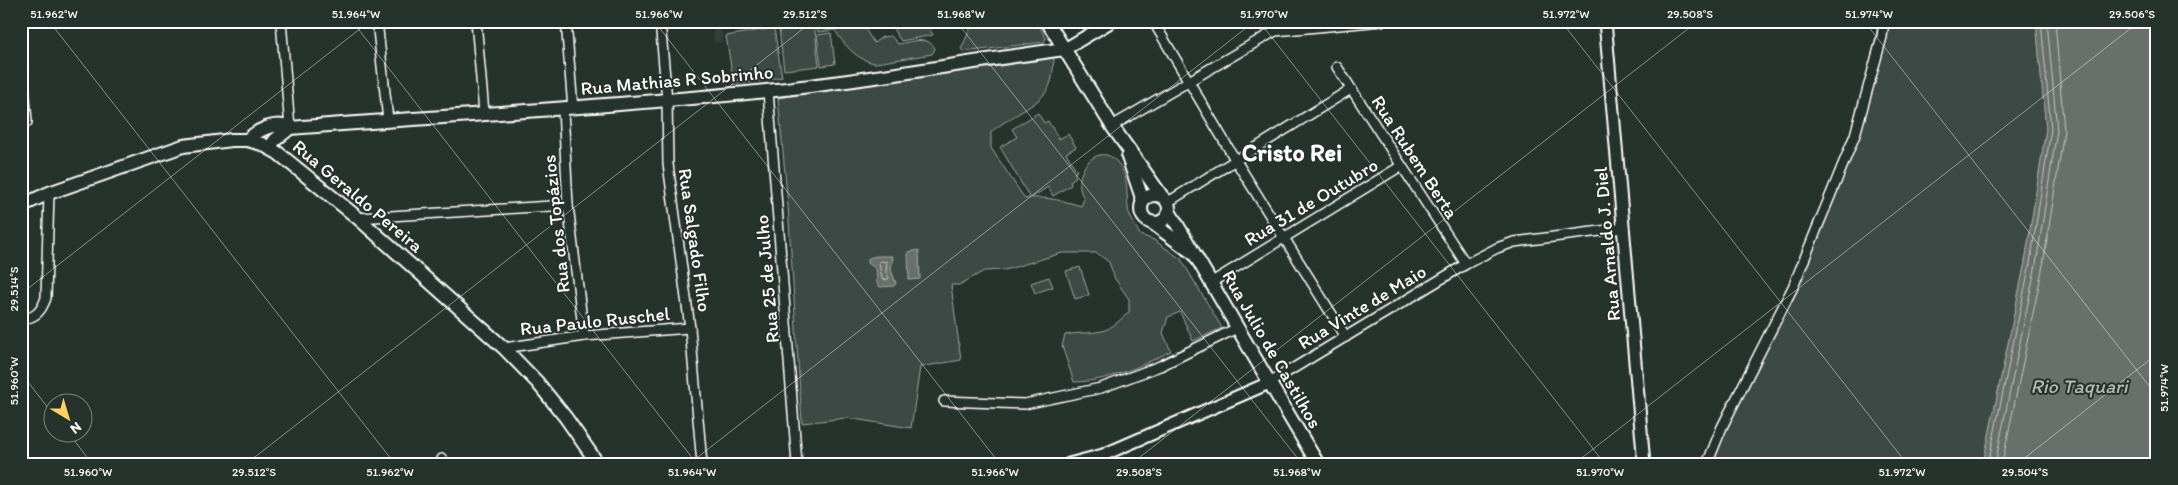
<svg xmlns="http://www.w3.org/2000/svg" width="2178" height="485" font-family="Itim,sans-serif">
<rect width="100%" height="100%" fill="#26332d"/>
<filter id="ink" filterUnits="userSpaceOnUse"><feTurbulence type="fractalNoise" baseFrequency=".02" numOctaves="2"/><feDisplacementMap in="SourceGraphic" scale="10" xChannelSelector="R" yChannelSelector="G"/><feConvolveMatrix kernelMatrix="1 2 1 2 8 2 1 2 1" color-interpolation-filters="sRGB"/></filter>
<g filter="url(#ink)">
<path fill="#333f3a" d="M712,21h9l2,21 -9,1z"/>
<g fill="#3e4944" stroke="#9ea4a2">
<path d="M778,21h36l5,45 -35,4z"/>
<path d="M817,21h43l14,22 8,-6 9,-1 7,8c13,-2 31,-9 37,5l-3,5 -56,9c-17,-1 -33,-19 -41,-33l-17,2z"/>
<path d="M888,21h37l8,14 -32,6z"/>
<path d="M974,21h62l10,17 -2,4 -80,10 -3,-3z"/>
<path d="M1879,21h157l10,108 -21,133 -42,202h-276l86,-177 62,-152z"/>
<path d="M774,28l8,49 -48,8 -8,-49z"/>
<path d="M831,33l4,31 -14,2 -4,-31z"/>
<path d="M1054,58c-1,11 -1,25 -8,34 -12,16 -39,26 -55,40v16l34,51 5,-1 -30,-51 17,-10 -5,-8 26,-16 6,10 4,-2 11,18 9,-5 8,13 -10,6 11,18 -3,2 2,4 -6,4 1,4 -18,11 -5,-9 -17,11c17,-1 34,3 50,8l3,-7c-1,-3 -4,-7 -4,-11 -4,-21 20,-46 37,-26 12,14 9,28 11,45 0,8 8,20 12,28l14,5 27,19 41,69 -29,13 -13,-29 -12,5 -5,16 8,18c-30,15 -64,31 -97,31l-12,-36 3,-11c12,-3 26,-1 37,-4 11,-3 19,-12 27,-19v-13l-14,-20 -6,-17 -12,-9h-35l-57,17 -21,1 -25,14h-8l10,75 -41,7 -9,61 -64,-10 -45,5 -14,-217 -10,-108z"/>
<path d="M1080,267l9,28 -14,4 -9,-28z"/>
<path d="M1049,277l4,10 -18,6 -4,-10z"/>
</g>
<g fill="#67706c" stroke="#a4a9a7">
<path d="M2036,21h121v443h-174l42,-202 21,-133z"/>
<path d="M919,250l1,29 -11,1 -1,-28z"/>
<path d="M877,256h16l-2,14 5,13 -2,3 -14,1 -3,-4 -1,-14 -8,-6v-3l1,-2z"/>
</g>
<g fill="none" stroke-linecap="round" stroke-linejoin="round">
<g stroke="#c2c6c4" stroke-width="1">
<path d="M881,261l6,1 -1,9 3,7 -2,2 -5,-1 -3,-16z"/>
<path d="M1988,464l42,-201 21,-134 -10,-108"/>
<path d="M1995,464l41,-200 21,-134 -10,-109"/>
<path d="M2002,464l41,-199 21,-134 -9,-110"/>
</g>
<defs>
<g id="minor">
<path d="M281,21l9,107"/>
<path d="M377,21l11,99"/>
<path d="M476,21l8,92"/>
<path d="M566,21l7,88"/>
<path d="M660,21l7,79 1,64 22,164 12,136"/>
<path d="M1153,21l83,140 110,176"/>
<path d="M1270,21l5,10"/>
<path d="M21,50l6,72"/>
<path d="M1337,67l129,197"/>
<path d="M768,91l29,373"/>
<path d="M563,109l5,96 16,131"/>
<path d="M1112,126l163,-95 107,-10"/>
<path d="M1168,202l183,-113"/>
<path d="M358,218l210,-13"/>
<path d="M1212,282l189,-116"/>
<path d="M21,320c15,-3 20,-8 25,-22l3,-105"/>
<path d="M504,348l80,-12 106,-8"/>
<path d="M1269,383l197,-119 31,-16 17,-6 110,-14"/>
<path d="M944,401l81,3 76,-16 59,-22 77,-38"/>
<path d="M442,459v5"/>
<path d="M1707,464l15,-37 71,-140 62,-152 27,-98 2,-16"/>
</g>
<g id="tertiary">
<path d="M1605,21l39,443"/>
<path d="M1065,49l47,-28"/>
<path d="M1069,464l34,-9 166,-72"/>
</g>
<g id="secondary">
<path d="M1047,21l65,105 49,69"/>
<path d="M247,140c11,-10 28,-19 43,-12 159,-12 318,-21 476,-37 100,-10 199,-29 299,-42"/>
<path d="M269,148l6,-8 15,-12"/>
<path d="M1128,157l15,44"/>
<circle cx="1155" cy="209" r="14"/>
<path d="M21,206l28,-13 134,-47 49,-6h15l15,4 16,9 80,65 146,130 33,34 29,36 32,46"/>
<path d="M1169,211c50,84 98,169 149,253"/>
<path d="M1151,222l39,29"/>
</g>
</defs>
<use href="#minor" stroke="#fff" stroke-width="12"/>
<use href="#tertiary" stroke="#fff" stroke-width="15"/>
<use href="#secondary" stroke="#fff" stroke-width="16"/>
<use href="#minor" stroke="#26332d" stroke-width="9"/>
<use href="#tertiary" stroke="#26332d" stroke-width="11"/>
<use href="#secondary" stroke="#26332d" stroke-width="12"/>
</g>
</g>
<path fill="none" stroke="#fff" stroke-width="1" stroke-opacity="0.45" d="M49,21l346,443M352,21l345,443M654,21l346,443M956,21l346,443M1259,21l346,443M1561,21l346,443M1864,21l293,375M21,294l349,-273M21,373l31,40M68,432l24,32M246,464l567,-443M689,464l566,-443M1131,464l567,-443M1574,464l566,-443M2017,464l140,-110"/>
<g text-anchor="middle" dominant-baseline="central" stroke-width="4" stroke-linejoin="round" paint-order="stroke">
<g font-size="19" fill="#fff" stroke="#26332d">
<text transform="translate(677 80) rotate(-5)">Rua Mathias R Sobrinho</text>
<text transform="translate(1415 157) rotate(57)">Rua Rubem Berta</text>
<text transform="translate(358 196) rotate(40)">Rua Geraldo Pereira</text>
<text transform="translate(1311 202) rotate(-31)">Rua 31 de Outubro</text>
<text transform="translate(556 224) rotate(-96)">Rua dos Topázios</text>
<text transform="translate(695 240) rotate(82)">Rua Salgado Filho</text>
<text transform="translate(1607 244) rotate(-95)">Rua Arnaldo J. Diel</text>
<text transform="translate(767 279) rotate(-95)">Rua 25 de Julho</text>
<text transform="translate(1362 307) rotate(-31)">Rua Vinte de Maio</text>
<text transform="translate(595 321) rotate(-6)">Rua Paulo Ruschel</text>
<text transform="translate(1272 349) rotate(60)">Rua Julio de Castilhos</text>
</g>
<g font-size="20" font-style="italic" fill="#b3b8b6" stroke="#26332d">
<text x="2079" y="386">Rio Taquari</text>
</g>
<g font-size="24" font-weight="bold" fill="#fff" stroke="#26332d">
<text x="1292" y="152">Cristo Rei</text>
</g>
</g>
<rect width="2178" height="485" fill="none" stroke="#26332d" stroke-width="55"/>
<g transform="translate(68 418) rotate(142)"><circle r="24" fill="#26332d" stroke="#7d8581"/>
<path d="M0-4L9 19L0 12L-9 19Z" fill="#ffd166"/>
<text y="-8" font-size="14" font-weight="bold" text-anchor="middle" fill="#ffffff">N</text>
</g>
<rect x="28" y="28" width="2122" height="430" fill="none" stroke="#fff" stroke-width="2"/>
<g font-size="12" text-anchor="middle" fill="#fff">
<text x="54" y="18">51.962°W</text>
<text x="356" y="18">51.964°W</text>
<text x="659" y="18">51.966°W</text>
<text x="805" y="18">29.512°S</text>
<text x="961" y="18">51.968°W</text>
<text x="1264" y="18">51.970°W</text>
<text x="1566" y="18">51.972°W</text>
<text x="1690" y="18">29.508°S</text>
<text x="1869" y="18">51.974°W</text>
<text x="2132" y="18">29.506°S</text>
<text transform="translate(14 289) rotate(-90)" y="4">29.514°S</text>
<text transform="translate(14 381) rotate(-90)" y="4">51.960°W</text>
<text transform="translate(2164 388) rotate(-90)" y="4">51.974°W</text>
<text x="88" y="476">51.960°W</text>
<text x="254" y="476">29.512°S</text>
<text x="390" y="476">51.962°W</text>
<text x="692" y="476">51.964°W</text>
<text x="995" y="476">51.966°W</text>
<text x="1139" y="476">29.508°S</text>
<text x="1297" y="476">51.968°W</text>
<text x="1600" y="476">51.970°W</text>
<text x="1902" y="476">51.972°W</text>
<text x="2025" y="476">29.504°S</text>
</g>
</svg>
